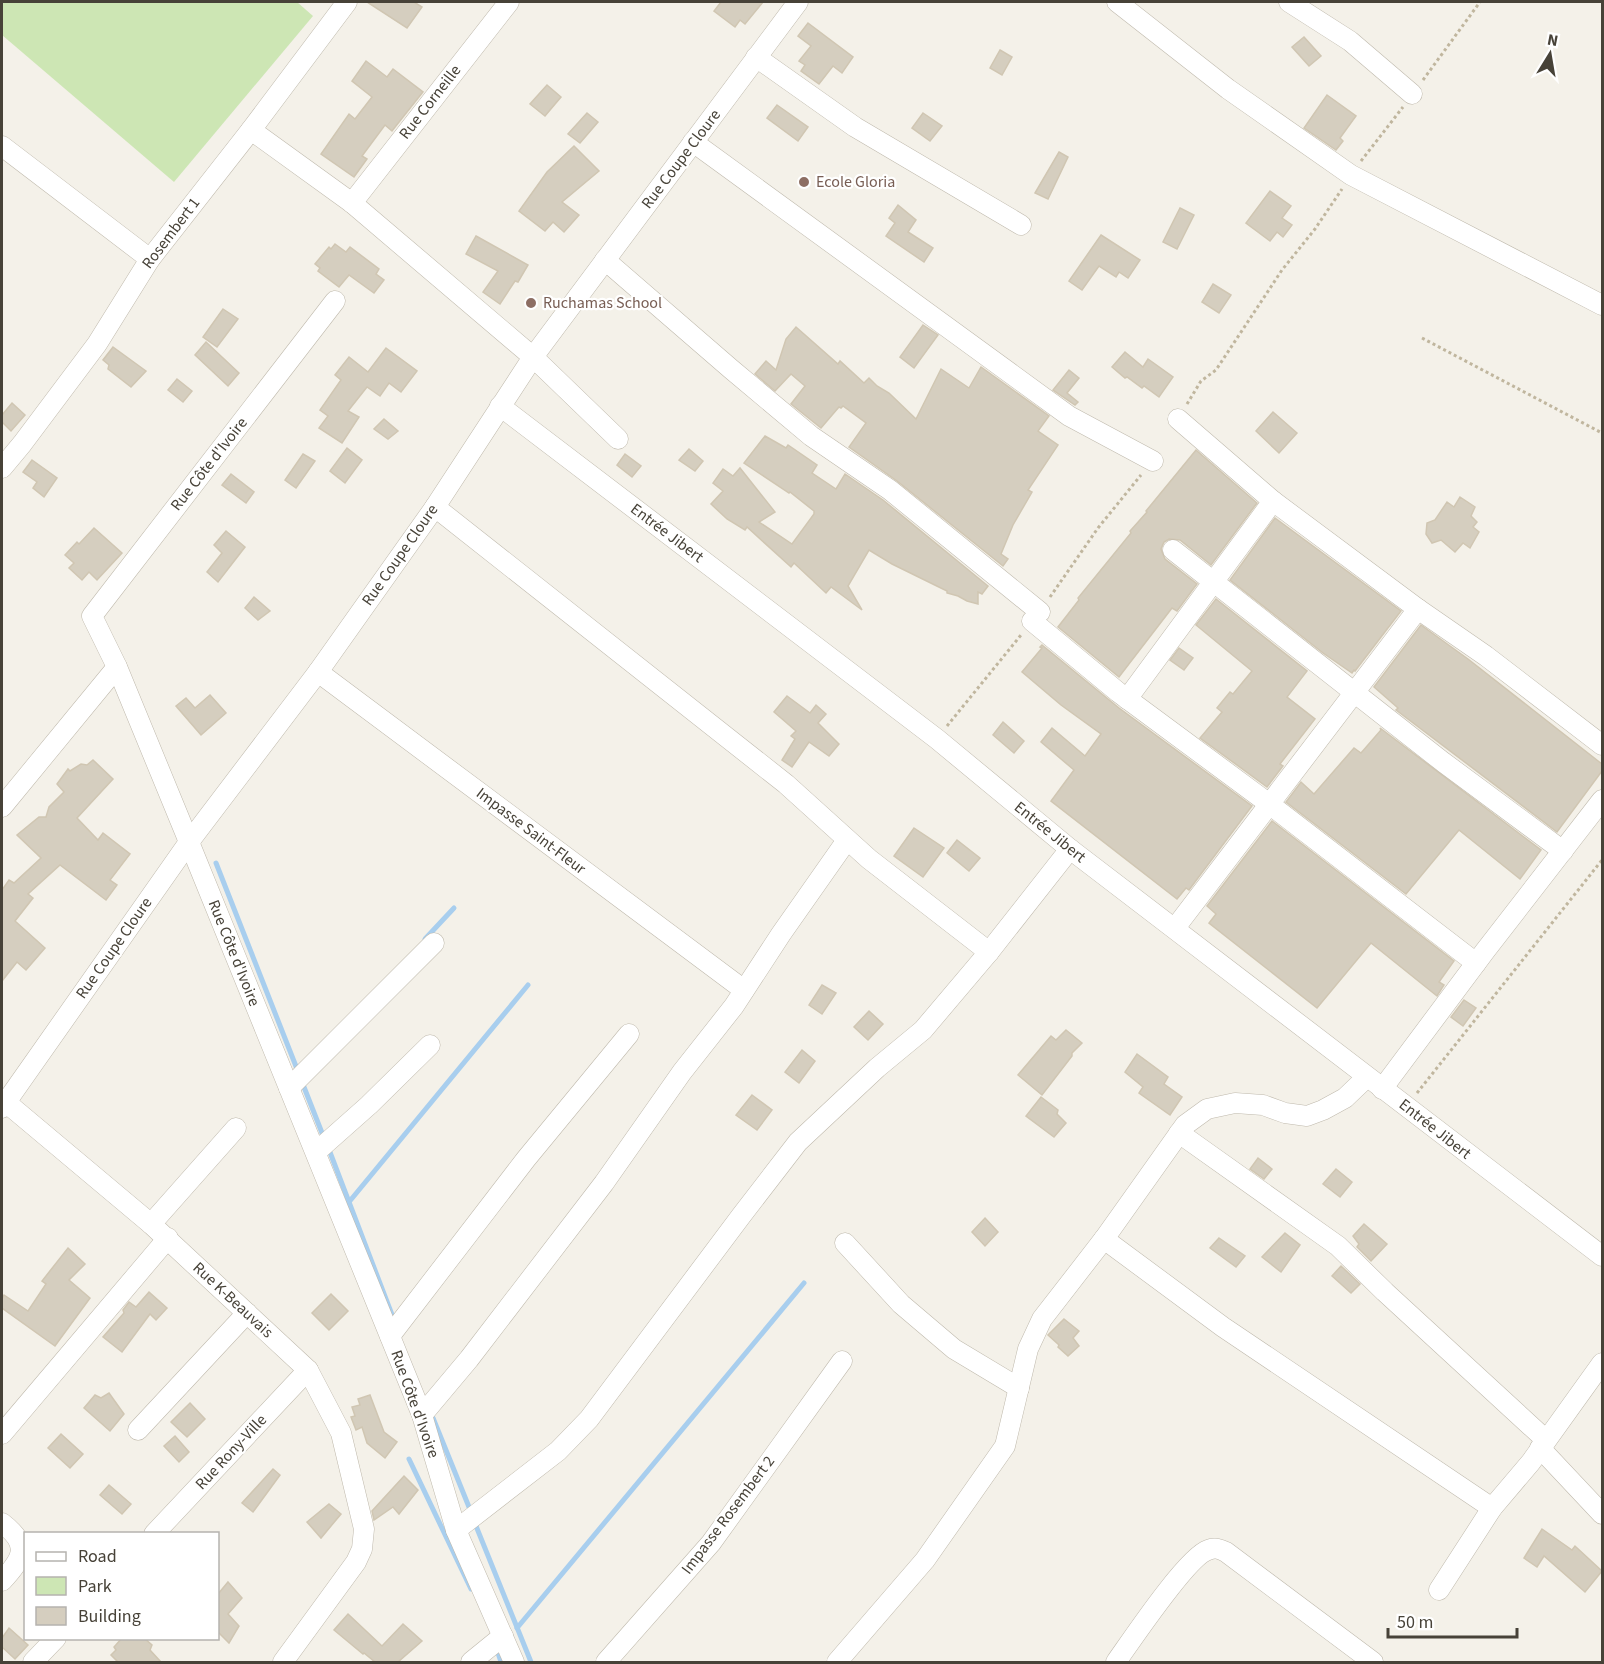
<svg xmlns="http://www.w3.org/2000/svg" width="1604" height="1664" font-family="'Source Sans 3',sans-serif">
<rect width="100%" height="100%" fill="#f4f1e9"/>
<path fill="#cde6b4" d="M2,2h295l16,14 -139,166 -172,-147z"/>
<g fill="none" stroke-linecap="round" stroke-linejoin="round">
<g stroke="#a8ceee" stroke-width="5">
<path d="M216,863l83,211"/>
<path d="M425,939l29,-31"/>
<path d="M302,1082l22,56"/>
<path d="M328,1147l66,173"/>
<path d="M349,1202l179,-217"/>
<path d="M433,1418l38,94"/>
<path d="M409,1459l62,130"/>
<path d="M474,1521l57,141"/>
<path d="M517,1628l287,-345"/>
<path d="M496,1647l5,15"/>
</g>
</g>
<g fill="#d5cebf" stroke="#d0c6b2" stroke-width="1.5">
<path d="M367,2h47l8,5 -15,21z"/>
<path d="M721,2h42l-18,22 -5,-4 -5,7 -21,-16z"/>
<path d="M808,23l45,34 -11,16 -9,-7 -14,18 -18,-13 4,-6 -6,-4 12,-15 -13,-10z"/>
<path d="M1304,37l17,19 -12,10 -17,-19z"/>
<path d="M1000,50l12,7 -10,18 -12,-7z"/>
<path d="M366,61l21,16 6,-8 30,23 -31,39 -7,-6 -23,31 5,3 -13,18 -33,-23 28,-40 6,5 17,-22 -20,-16z"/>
<path d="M547,85l14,12 -16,19 -15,-12z"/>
<path d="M1327,95l29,21 -16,22 3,3 -7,9 -32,-22z"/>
<path d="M777,105l31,22 -10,14 -31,-23z"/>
<path d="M587,113l11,9 -18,21 -12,-9z"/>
<path d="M923,113l19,13 -12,15 -18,-13z"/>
<path d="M574,146l25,25 -37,31 17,13 -15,17 -11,-10 -8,9 -26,-20 28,-39z"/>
<path d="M1059,152l9,5 -20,42 -13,-6z"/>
<path d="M1270,191l21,15 -9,12 10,7 -9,12 -6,-5 -7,9 -24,-18z"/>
<path d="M898,205l18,15 -8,12 25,16 -9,14 -38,-26 9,-13 -6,-5z"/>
<path d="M1180,208l14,7 -17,34 -14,-7z"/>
<path d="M1101,235l39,25 -12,18 -9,-6 -3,5 -17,-11 -17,24 -13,-9z"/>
<path d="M476,236l52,29 -10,17 -3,-1 -15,23 -17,-12 15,-21 -32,-17z"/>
<path d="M335,244l11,8 4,-5 29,22 -3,5 8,6 -10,13 -25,-18 -10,12 -21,-16 2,-3 -5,-4 14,-17 2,2z"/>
<path d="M1213,284l18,11 -12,18 -17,-11z"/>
<path d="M223,309l15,10 -21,28 -14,-10z"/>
<path d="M923,325l15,10 -24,33 -14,-11z"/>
<path d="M796,327l42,37 2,-3 24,22 5,-5 8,8 12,7 27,26 25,-50 28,19 12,-21 68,49 -11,15 20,14 -30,45 4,2 -19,33 -12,29 7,5 -5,7 -106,-85 -48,-34 17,-24 -23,-17 -2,2 -2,-1 -18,21 -30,-24 14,-18 -14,-12 -16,17 -20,-17 11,-13 10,9 10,-31z"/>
<path d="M206,342l33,31 -11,13 -33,-31z"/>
<path d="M113,347l33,24 -15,16 -23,-18 1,-4 -6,-5z"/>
<path d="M386,348l31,23 -16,21 -12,-9 -9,13 -13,-9 -19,24 11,6 -17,26 -23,-15 9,-12 -8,-6 21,-30 -6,-5 14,-18 19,15z"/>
<path d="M1125,352l18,15 5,-8 25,18 -14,20 -15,-11 -2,2 -15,-11 -2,1 -13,-11z"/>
<path d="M1069,370l10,8 -12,15 11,9 -3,3 -22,-15z"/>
<path d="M177,379l15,12 -9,11 -15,-12z"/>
<path d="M12,403l13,12 -14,16 -9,-9v-7z"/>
<path d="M1273,412l24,21 -18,20 -23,-22z"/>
<path d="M384,419l14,12 -10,8 -14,-10z"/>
<path d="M765,436l21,12 2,-3 29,20 -5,8 24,16 9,-15 38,26 105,86 -6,8 -4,-2v12l-11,-3 -9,-5 -11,-3v-2l-55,-27 -23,-14 -21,36 14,24 -31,-23 -5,6 -32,-30 -3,4 -44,-40 -2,3 -18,-11 -16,-15 12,-13 -10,-8 10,-14 10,7 7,-8 35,44 -16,10 33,22 22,-30v-3l-24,-19 -1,1 -45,-30z"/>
<path d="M347,448l15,12 -17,23 -15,-12z"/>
<path d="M689,449l14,12 -8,10 -16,-11z"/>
<path d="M1196,450l61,53 -46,62 -31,-25 -11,-1 -5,3 -3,7 4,10 32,25 -20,27 -5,-3 -53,69 -61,-50 21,-27 -1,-2 53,-65 -1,-2 17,-19 -1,-1z"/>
<path d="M303,454l12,7 -19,27 -11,-8z"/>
<path d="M625,454l16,12 -9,11 -15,-12z"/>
<path d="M32,460l25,18 -13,19 -11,-9 4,-6 -14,-10z"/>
<path d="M231,474l23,18 -8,11 -24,-18z"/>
<path d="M1460,497l15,10 -4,9 6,6 -4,5 6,5 -9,16 -7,-5 -8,9 -14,-12 -9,3 -6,-9 1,-11 8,-3 12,-18 7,5z"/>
<path d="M1275,518l126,93 -46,60 -1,-1 -2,3 -29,-20 -93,-73z"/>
<path d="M94,528l28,25 -25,27 -8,-8 -7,8 -13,-12 5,-5 -9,-8 12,-13 2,2z"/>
<path d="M226,531l19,16 -27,35 -11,-10 15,-19 -8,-8z"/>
<path d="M254,597l16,14 -12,9 -13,-12z"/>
<path d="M1216,599l91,72 -20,26 28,22 -35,45 3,2 -16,21 -67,-49 22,-26 -5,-4 13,-16 3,2 19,-23 -56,-46z"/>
<path d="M1421,625l47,34 134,105v7l-45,61 -161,-122 2,-2 -24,-21z"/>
<path d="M1042,645l77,63 133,98 -63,84 -3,-2 -9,11 -126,-98 23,-31 -33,-28 11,-14 33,28 16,-22 -40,-29 -39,-33 20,-24 -2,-1z"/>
<path d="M1179,648l14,10 -9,12 -14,-10z"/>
<path d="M210,695l16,18 -25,22 -25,-29 10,-8 9,10z"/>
<path d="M787,696l23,17 6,-8 10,9 -8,9 21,21 -10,12 -20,-14 -17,25 -10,-7 13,-21 -4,-3 5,-5 -22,-19z"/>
<path d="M1003,722l21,19 -10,12 -21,-18z"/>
<path d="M1380,728l161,122 -21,29 -61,-49 -53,64 -120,-92 15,-20 13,12 40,-46 7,5 20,-23z"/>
<path d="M93,760l20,19 -36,39 21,22 5,-7 27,21 -20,26 7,5 -11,15 -46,-35 -32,29 5,4 -18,23 30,27 -19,22 -9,-8 -15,19v-91l7,-10 5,3 27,-25 -24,-23 22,-18h7l3,-10 15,-15 -7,-8 11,-15 2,2 11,-7 6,1z"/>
<path d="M1272,821l182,140 -15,21 5,3 -7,11 -66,-53 -54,65 -108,-85 7,-9 -9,-8z"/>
<path d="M914,828l30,20 -21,29 -29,-21z"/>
<path d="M957,840l23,18 -11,13 -22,-18z"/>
<path d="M822,985l14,8 -14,21 -13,-9z"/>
<path d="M1464,1000l12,8 -13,18 -12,-9z"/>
<path d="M869,1011l14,13 -15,16 -14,-13z"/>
<path d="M1066,1030l16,13 -10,10v3l-30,39 -24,-20 33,-39 5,4z"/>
<path d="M802,1050l13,11 -16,22 -14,-11z"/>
<path d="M1137,1054l31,23 -4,7 18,13 -12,18 -31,-22 4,-6 -18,-15z"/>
<path d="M752,1095l20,15 -15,20 -21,-15z"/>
<path d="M1041,1097l17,13 -1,4 9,9 -12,14 -28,-21z"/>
<path d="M1258,1158l14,11 -8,10 -14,-10z"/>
<path d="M1336,1169l16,13 -12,15 -17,-13z"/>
<path d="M985,1218l13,14 -13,14 -13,-14z"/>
<path d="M1364,1224l23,20 -16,17 -14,-14 2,-3 -6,-8z"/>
<path d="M1285,1233l15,12 -19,27 -19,-15z"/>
<path d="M1219,1238l26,18 -9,11 -26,-19z"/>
<path d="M68,1248l17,16 -16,16 21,18 -35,48 -53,-38v-9l2,-4 24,16 18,-27 -4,-3z"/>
<path d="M1341,1266l19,18 -9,9 -19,-17z"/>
<path d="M149,1292l18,16 -11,12 -6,-6 -28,38 -19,-15 21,-24 -1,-3 6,-8 7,5z"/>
<path d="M331,1294l17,17 -19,19 -17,-17z"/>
<path d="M1064,1319l15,12 -6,7 6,8 -11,10 -10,-9 1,-2 -11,-10z"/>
<path d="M109,1393l15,21 -14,17 -26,-23 11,-13 6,3z"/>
<path d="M370,1395l14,37 13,10 -12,16 -18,-15 -5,-16 -6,3 -5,-13 4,-1 -3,-9 8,-2 -2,-6z"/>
<path d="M190,1403l15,16 -18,18 -16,-15z"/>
<path d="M61,1434l22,20 -13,14 -22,-20z"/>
<path d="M175,1436l14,16 -10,10 -15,-16z"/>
<path d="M273,1469l7,6 -27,37 -11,-9z"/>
<path d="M404,1476l14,14 -19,24 -6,-7 -19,13 -2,-9z"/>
<path d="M109,1485l22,19 -9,10 -22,-19z"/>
<path d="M329,1504l12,10 -20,24 -14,-16z"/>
<path d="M1542,1529l30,21 3,-4 27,25 -17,21 -41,-36 -7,11 -13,-9z"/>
<path d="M228,1582l14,16 -14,16 11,12 -10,17 -11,-11v-38z"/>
<path d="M348,1614l34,32 21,-22 19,17 -24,21h-23l-11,-9 -1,1 -29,-24z"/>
<path d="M9,1628l19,17 -13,14 -13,-12v-9z"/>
<path d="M122,1638h22l8,7 -2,5 11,12h-43l-7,-7 5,-5 -2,-3z"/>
</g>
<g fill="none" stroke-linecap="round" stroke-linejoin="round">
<defs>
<g id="minor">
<path d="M1117,2l111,87 123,86 251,130"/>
<path d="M1289,2l61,39 62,53"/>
<path d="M756,57l99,70 166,98"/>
<path d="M251,130l101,73 181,154 85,82"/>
<path d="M693,142l376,274 84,45"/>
<path d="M2,146l148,113"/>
<path d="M352,203l157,-201"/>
<path d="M605,260l126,109 80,67 79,54 150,122"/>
<path d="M335,301l-243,315 25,51 72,175 233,573 34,115 58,132"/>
<path d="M500,406l437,333 133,110 532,407"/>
<path d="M1178,419l95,82"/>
<path d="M2,468l20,-24 75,-100 53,-85 101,-129 96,-128"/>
<path d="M435,507l351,277 83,75 120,93"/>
<path d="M1173,550l270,212 120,89"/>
<path d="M1032,621l86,71 150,111 208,160"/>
<path d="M318,672l426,318"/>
<path d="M1127,699l146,-198 145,108"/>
<path d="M2,807l115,-140"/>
<path d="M1175,928l243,-319 68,47 116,89"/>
<path d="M289,1088l145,-145"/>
<path d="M1382,1089l103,-138 117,-151"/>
<path d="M2,1099l149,125 157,146 33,63 23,96 -2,20 -6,13 -73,100"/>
<path d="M2,1108l187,-266 129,-170 117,-165 98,-150 265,-355"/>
<path d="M1179,1133l159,113 47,46 161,148"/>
<path d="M316,1152l53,-47 61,-60"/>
<path d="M151,1224l85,-96"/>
<path d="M1104,1239l119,88 269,181"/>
<path d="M845,1243l56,61 53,45 65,39"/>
<path d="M390,1336l136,-177 103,-125"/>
<path d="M422,1415l47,-56 135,-176 78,-111 52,-66 47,-72 66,-94"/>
<path d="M138,1430l109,-117"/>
<path d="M2,1434l166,-196"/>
<path d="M1540,1448l62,66"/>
<path d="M2,1523c29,22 21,35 0,58"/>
<path d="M456,1530l102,-79 31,-32 152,-203 57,-74 79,-74 46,-38 66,-78 81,-103"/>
<path d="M154,1534l154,-164"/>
<path d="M1439,1590l53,-82 39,-46 71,-99"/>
<path d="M33,1662l23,-24"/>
<path d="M471,1662l32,-26"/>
<path d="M606,1662l105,-119 131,-182"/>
<path d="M837,1662l88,-102 80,-114 23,-97 14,-30 62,-80 81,-114 22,-16 28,-6 28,2 22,8 22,3 16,-6 22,-12 22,-21"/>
<path d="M1116,1662c15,-21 71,-105 92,-112 7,-3 12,-1 18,2l147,110"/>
</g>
</defs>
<use href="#minor" stroke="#bfb9ac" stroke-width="21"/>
<g stroke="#c0b69e" stroke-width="3" stroke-dasharray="3 3" stroke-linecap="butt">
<path d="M1423,80l57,-78"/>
<path d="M1361,161l42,-54"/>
<path d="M1422,338l180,95"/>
<path d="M1187,404l14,-23 15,-11 66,-100 33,-41 27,-40"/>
<path d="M1050,597l48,-69 43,-53"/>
<path d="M947,726l74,-91"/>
<path d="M1417,1093l185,-233"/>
</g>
<use href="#minor" stroke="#fff" stroke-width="20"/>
</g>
<g fill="#8d6e63" stroke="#fff" stroke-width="2">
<circle cx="804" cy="182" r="6"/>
<circle cx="531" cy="303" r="6"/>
</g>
<g text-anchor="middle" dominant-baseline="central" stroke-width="4.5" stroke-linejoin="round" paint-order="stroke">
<g font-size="16" fill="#474238" stroke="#fff">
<text transform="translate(430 102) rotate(-52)">Rue Corneille</text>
<text transform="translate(681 159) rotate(-53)">Rue Coupe Cloure</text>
<text transform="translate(171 233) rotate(-53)">Rosembert 1</text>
<text transform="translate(209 464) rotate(-52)">Rue Côte d'Ivoire</text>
<text transform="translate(667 533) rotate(37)">Entrée Jibert</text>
<text transform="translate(400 555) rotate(-55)">Rue Coupe Cloure</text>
<text transform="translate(531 831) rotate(37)">Impasse Saint-Fleur</text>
<text transform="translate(1050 832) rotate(39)">Entrée Jibert</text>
<text transform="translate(114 948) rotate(-55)">Rue Coupe Cloure</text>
<text transform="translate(234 953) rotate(68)">Rue Côte d'Ivoire</text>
<text transform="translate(1435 1129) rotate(38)">Entrée Jibert</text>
<text transform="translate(233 1300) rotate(43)">Rue K-Beauvais</text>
<text transform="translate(415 1404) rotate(70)">Rue Côte d'Ivoire</text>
<text transform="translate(231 1452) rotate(-47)">Rue Rony-Ville</text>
<text transform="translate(728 1515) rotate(-53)">Impasse Rosembert 2</text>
</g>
<g font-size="16" fill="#785e54" stroke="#fff" text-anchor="start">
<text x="816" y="182">Ecole Gloria</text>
<text x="543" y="303">Ruchamas School</text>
</g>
</g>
<rect width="1604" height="1664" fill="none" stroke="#474238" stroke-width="6"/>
<rect x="24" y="1532" width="195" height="108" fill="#ffffff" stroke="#b5b3af" stroke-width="1.5"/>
<rect x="36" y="1552" width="30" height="9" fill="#ffffff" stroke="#b5b3af" stroke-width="1.5"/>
<text x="78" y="1562" font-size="18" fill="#474238">Road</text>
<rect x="36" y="1577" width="30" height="18" fill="#cde6b4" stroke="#b5b3af" stroke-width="1.5"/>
<text x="78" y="1592" font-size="18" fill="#474238">Park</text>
<rect x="36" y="1607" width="30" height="18" fill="#d5cebf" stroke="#b5b3af" stroke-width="1.5"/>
<text x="78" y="1622" font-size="18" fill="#474238">Building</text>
<g transform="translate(1550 54) rotate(11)" stroke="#ffffff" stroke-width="4.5" paint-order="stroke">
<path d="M0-4.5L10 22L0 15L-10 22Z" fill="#474238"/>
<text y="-9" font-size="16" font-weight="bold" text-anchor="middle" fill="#474238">N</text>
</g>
<path d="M1388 1628v9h129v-9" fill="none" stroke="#474238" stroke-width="3"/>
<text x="1397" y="1628" font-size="18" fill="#474238" stroke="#ffffff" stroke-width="4.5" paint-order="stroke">50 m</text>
</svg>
